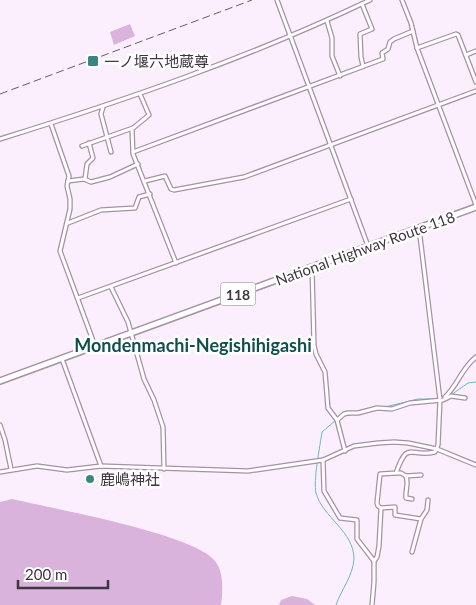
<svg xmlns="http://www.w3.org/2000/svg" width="476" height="605" font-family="Lato,'Noto Sans JP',sans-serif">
<rect width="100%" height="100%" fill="#fceffd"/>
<g fill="#d9b3db">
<path d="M130,24l5,12 -21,9 -4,-13z"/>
<path d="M12,499c38,9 183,35 203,62 9,11 8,31 6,44h-221v-103z"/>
<path d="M292,596l15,3 8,6h-36l2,-5z"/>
</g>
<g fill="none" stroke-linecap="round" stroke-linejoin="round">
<g stroke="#6bb9b8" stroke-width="1">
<path d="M451,395l17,-12 8,-1"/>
<path d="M385,407l33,-8h20"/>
<path d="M344,416l11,-2"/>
<path d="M336,605c5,-15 17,-29 18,-46 0,-28 -31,-41 -38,-66 -3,-12 4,-47 6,-61l14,-12"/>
</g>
<defs>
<g id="minor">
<path d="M277,0l91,246"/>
<path d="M402,0l9,23 6,25 59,157"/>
<path d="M362,4l10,25 -12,5 1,23 2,9"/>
<path d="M327,21l5,17v18l8,20"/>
<path d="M417,48l39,-14 2,1 18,47"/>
<path d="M466,55l10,-4"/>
<path d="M140,94l9,21 -17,14 1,25 43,109"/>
<path d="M103,107l-2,7 10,38"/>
<path d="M51,124l18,52 -2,10 3,13v10l-10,42 35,95"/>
<path d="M0,139c126,-39 251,-82 370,-139"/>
<path d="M82,146l51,-18"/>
<path d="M133,152l250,-93 -1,-6 6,-4 2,-7 4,-3 19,-8"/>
<path d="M85,179l2,-15 6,-6 -4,-15"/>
<path d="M68,181l16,-2 7,3 19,-5 28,-13"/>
<path d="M145,181l20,-5 6,13 3,1 70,-13 232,-86"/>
<path d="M68,223l33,-13 34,-2 4,-11 11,-3"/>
<path d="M312,267l2,78 2,9 9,18 3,36 9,12 8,31"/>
<path d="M111,287l17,35 16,57 10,21 9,27 1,42"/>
<path d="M78,298l273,-99"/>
<path d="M62,359l39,107"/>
<path d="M445,397c13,-12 16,-28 31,-40"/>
<path d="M337,420l7,-6 4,-1h10l19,-5 15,1 18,-6 33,-3 8,-4 14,2"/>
<path d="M0,425l5,15 6,29"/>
<path d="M323,460l1,31 16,27 17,2v19l17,22"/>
<path d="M0,472l37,-6 30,4 34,-4 147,5 75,-11 31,-14 24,-3 16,-1 14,1 29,6 39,16"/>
<path d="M396,473h5l5,3c3,8 -1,14 0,22l6,1"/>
<path d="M406,476l15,-1"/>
<path d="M381,508l14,-1v8l26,4"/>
<path d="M412,552l9,-33 6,-9 1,-10"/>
<path d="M372,605l2,-23v-21l3,-4 2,-11 2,-38 -3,-2 -1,-3 3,-29 16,-1c12,-34 14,-15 39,-21l3,-7 2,-45 -21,-172"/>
</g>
<path id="trunk" d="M0,381l476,-174"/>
</defs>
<use href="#minor" stroke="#a591a5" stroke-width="5.5"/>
<use href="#trunk" stroke="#a591a5" stroke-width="8"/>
<use href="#minor" stroke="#fff" stroke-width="3"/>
<use href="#trunk" stroke="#fff" stroke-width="5"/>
<path stroke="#665c66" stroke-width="1" stroke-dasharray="8 4" stroke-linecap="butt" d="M0,94l252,-94"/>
</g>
<g fill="#3d8585" stroke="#fff" stroke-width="2">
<rect x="87" y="55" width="12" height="12" rx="2.5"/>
<circle cx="90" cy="479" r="5"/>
</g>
<g text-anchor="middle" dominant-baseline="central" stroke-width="5" stroke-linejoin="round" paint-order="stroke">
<rect fill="#fff" stroke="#797279" stroke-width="1" x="220.5" y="282.5" width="35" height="23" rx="4"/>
<g font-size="14" font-weight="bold" fill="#3f363f">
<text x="238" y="294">118</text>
</g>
<g font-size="15" fill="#3f363f" stroke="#fff" text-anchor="start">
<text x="104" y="61">一ノ堰六地蔵尊</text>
<text x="100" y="479">鹿嶋神社</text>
</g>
<g font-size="15" fill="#3f363f" stroke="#fff">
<text transform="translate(365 248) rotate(-20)">National Highway Route 118</text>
</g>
<g font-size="18" font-weight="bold" fill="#104f4f" stroke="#fff">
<text x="193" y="345">Mondenmachi-Negishihigashi</text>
</g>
</g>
<path d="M18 580v8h90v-8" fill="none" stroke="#3f363f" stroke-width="2.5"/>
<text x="25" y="580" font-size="15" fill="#3f363f" stroke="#ffffff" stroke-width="4" paint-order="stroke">200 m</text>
</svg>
